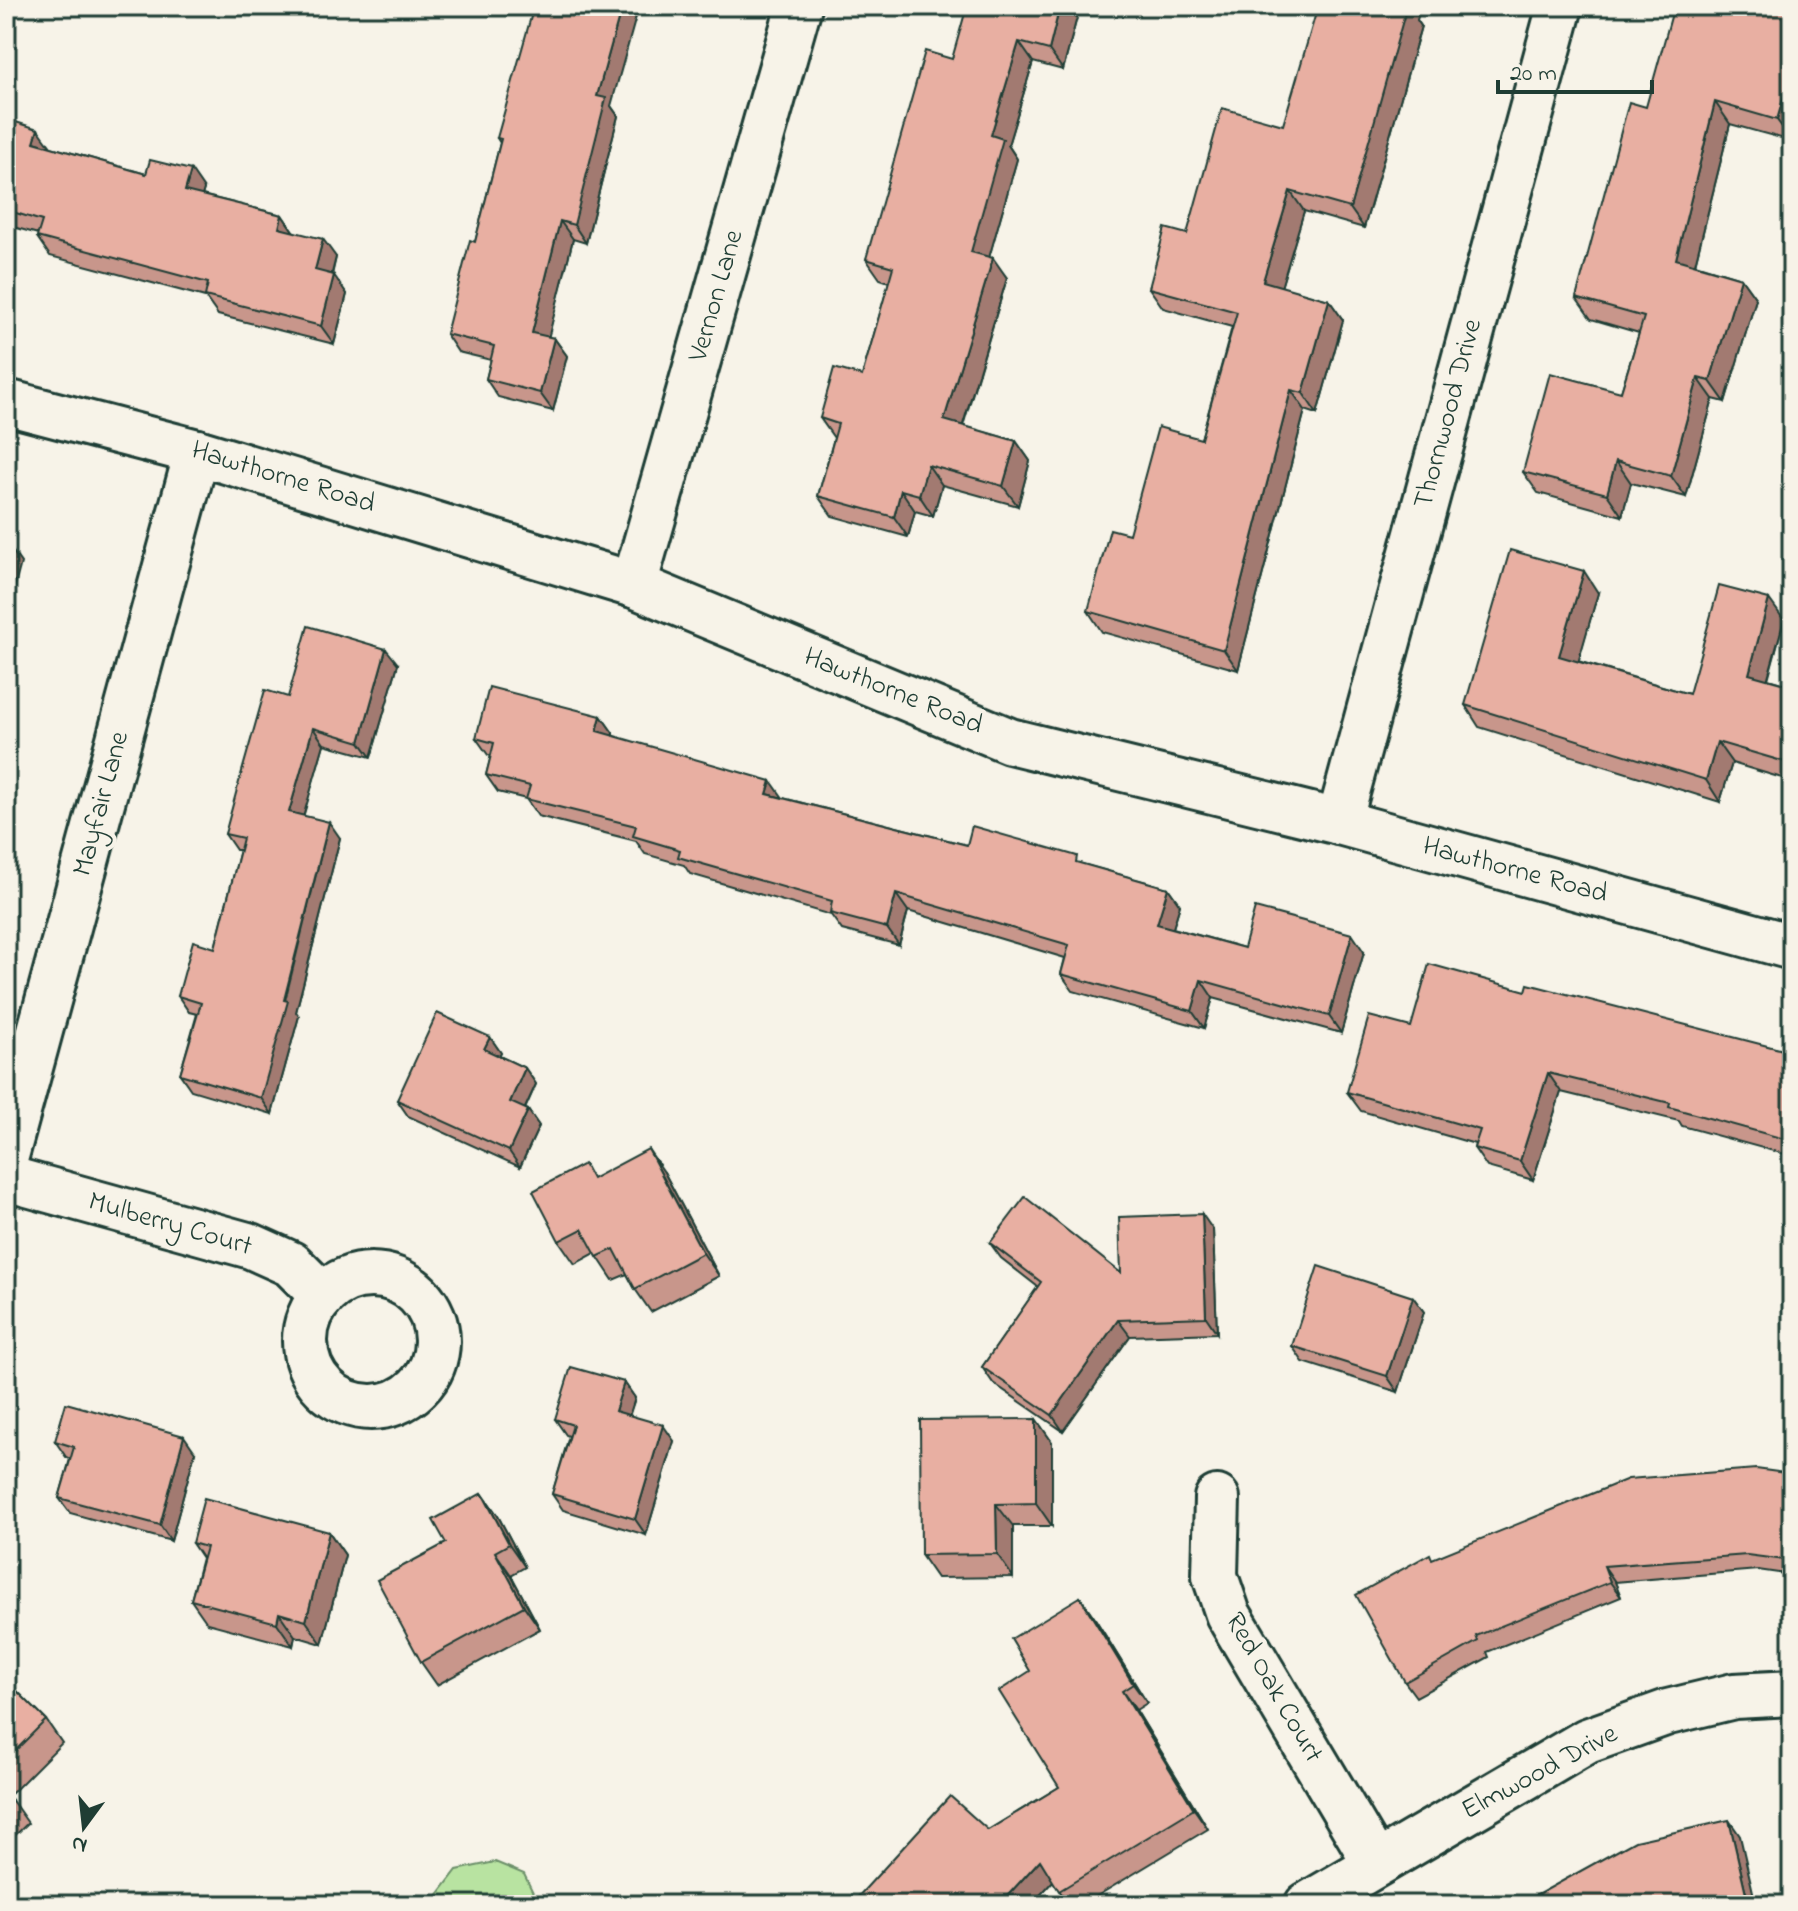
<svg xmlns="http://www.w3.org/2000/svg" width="1798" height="1911" font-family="'Indie Flower',sans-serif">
<rect width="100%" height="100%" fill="#f7f3e8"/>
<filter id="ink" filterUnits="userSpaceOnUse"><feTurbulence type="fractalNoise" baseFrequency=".0125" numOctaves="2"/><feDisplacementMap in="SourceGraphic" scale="16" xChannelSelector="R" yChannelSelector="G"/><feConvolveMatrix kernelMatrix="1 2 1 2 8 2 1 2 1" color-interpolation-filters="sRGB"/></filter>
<g filter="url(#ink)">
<path fill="#b8e3a1" stroke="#6c906a" stroke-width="2" d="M495,1862l29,12 15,31h-109l27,-35z"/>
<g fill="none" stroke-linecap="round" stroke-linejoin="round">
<defs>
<g id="minor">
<path d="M6,402l191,50 437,133 376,156 329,81 453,125"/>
<path d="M634,585l165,-579"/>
<path d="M1339,822l221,-816"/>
<path d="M6,1156l191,-704"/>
<path d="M6,1178l245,68 40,18 31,31"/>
<circle cx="371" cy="1341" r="66"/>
<path d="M1217,1498l-2,78 13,38 148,250"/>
<path d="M1307,1905l280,-164 81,-29 66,-16 58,-3"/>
</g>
</defs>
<use href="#minor" stroke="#1f3d34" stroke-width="50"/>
<use href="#minor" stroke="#f7f3e8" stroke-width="44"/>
</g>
<g fill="#c8968b" stroke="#1f3d34" stroke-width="2">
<path d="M1080,6l-17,64 -30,-8 -25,83 9,14 -28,98 18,21 -44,148 53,15 14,20 -12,45 -76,-21 -9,31 -18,-5 -7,26 -76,-21 -14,-20 16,-58 -14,-20 42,-42 27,-94 -9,-3 -14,-20 86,-200z"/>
<path d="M1792,6v135l-62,-17 -35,140 46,14 15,21 -31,103 -12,-3 -27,98 -55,-14 -9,33 -84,-23 -15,-21 98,-80 18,-59 -48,-14 -15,-21 70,-191z"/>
<path d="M1417,20l4,6 -57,202 -60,-17 -23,76 48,13 14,20 -26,94 -12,-4 -67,260 -136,-38 -14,-21 41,-77 72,-95 31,-112 -69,-19 -14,-20 38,-54 96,-109z"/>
<path d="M611,106l7,10 -32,127 -13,-4 -25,98 6,1 13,18 -14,55 -55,-14 -12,-18 5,-19 -33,-8 -12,-18 29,-92 25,-99 -3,-5z"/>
<path d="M6,119l45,28 95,27 58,15 -2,6 80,20 11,16 43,26 -4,18 15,19 -13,50 -116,-29 -13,-18 -155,-41 -13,-19 1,-3 -32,-9z"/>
<path d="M1598,593l-20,68 111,33 95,-74 -16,59 24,7v95l-60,-18 -12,39 -241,-75 -14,-22z"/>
<path d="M398,664l-27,93 -47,-13 -21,72 37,22 -44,174 3,4 -27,98 -81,-24 -11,-16 17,-60 -8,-2 -11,-16 37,-48 25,-98h-4l-11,-16 63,-137z"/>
<path d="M601,716l12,17v3l170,62 184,47 115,19 86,24 12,17 -7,23 71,20 120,4 -23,81 -128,-35 -9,30 -131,-37 -12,-17 4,-16 -157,-47 -9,34 -57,-15 -11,-15 -141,-41 -6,-9 -39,-11 -9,-13 -98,-25 -12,-17 -28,-7 -12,-17 5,-19 -3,-1 -12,-17z"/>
<path d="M1526,991l261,60 3,5h2v100l-110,-30 -3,-5 -118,-29 -28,88 -46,-13 -13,-19 1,-4 -114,-33 -14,-19 64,-65z"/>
<path d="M490,1037l11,16 -2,3 26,12 11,16 -11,25 3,1 11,16 -19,41 -112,-51 -11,-16z"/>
<path d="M664,1172l55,104 -68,36 -16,-23 -8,-15 -14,6 -18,-27 -20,11 -16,-23 35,-63z"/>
<path d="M1213,1230l4,103 -87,3 -67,95 -70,-48 -11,-16 56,-80 -37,-29 -11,-15 131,30z"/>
<path d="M1413,1297l11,15 -26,80 -95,-30 -11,-16z"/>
<path d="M624,1382l11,16 -6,17 45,26 -28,94 -83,-25 -11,-16 17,-58 -3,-1 -11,-16z"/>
<path d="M1036,1419l16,23v84h-39v51l-76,1 -16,-23z"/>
<path d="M55,1441l140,11 -24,89 -101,-28 -11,-15 11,-39 -4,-2z"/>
<path d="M1792,1474v101l-34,-5 -143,12 6,15 -134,55 2,5 -73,40 -11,-15 28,-123z"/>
<path d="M482,1493l16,23 27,51 -14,8 29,54 -103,56 -16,-23 25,-119z"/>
<path d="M329,1532l16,23 -23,89 -27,-8 -2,10 -86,-23 -16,-23 11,-42 -10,-15z"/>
<path d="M1080,1597l14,20 53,86 -11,7 72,119 -126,76h-13l-16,-24 -22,24h-171l-4,-6 132,-69 71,-43 -29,-116z"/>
<path d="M6,1680l40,40 16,23 -53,53 19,27 -22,21z"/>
</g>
<g fill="#a27a71" stroke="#1f3d34" stroke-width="2">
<path d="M622,6h17l-28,100 7,10 -32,127 -12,-18 23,-129z"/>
<path d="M1060,6h20l-17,64 -14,-20z"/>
<path d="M1403,6h18l-4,14 4,6 -57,202 -14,-20z"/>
<path d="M1019,42l14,20 -25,83 9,14 -32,113 -14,-20 20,-117z"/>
<path d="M1792,67v74l-15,-21z"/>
<path d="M1715,102l15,22 -39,156 -15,-21z"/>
<path d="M38,129l13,18 -17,-5z"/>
<path d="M191,170l13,19 -6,20 -13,-18z"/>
<path d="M1290,191l14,20 -27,90 -14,-20z"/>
<path d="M282,215l13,19 -16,-6z"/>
<path d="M560,221l13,18 -28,112 -13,-18z"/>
<path d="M323,239l13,18 -8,32 -13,-19z"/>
<path d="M993,258l14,20 -49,163 -14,-21z"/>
<path d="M334,275l13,19 -13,50 -13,-18z"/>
<path d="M1741,278l15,21 -31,103 -15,-21z"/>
<path d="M1329,300l14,20 -26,94 -14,-21z"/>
<path d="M554,338l13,18 -14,55 -13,-18z"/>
<path d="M1698,378l15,21 -27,98 -15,-21z"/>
<path d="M1291,390l14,20 -67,260 -14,-20z"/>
<path d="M1016,441l14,20 -12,45 -15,-20z"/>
<path d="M1616,461l15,22 -9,33 -15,-22z"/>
<path d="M928,465l14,20 -9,31 -14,-21z"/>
<path d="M901,490l14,21 -7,26 -14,-20z"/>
<path d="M9,546l12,17 -15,56v-62z"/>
<path d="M1584,571l14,22 -24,84 -15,-21z"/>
<path d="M1769,599l15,21 -21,75 -14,-21z"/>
<path d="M386,649l12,15 -27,93 -11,-15z"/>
<path d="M601,716l12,17 -4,15 -12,-17z"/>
<path d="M313,728l11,16 -24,84 -11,-16z"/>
<path d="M1717,742l15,21 -12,39 -14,-22z"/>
<path d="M771,781l12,17 -16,-4z"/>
<path d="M329,822l11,16 -44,174 3,4 -27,98 -11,-16z"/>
<path d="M1168,888l12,17 -11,36 -12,-17z"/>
<path d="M896,894l12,17 -9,34 -12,-17z"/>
<path d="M1352,934l12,18 -23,81 -12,-17z"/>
<path d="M1201,980l12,18 -9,30 -12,-17z"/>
<path d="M490,1037l11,16 -6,11 -11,-15z"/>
<path d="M525,1068l11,16 -15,33 -11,-15z"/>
<path d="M1548,1073l13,19 -28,88 -13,-19z"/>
<path d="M528,1110l11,16 -19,41 -11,-16z"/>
<path d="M648,1149l16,23 55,104 -16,-23z"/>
<path d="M1202,1214l11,16 4,103 -11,-16z"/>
<path d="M1413,1297l11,15 -26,80 -11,-16z"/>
<path d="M1118,1320l12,16 -67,95 -11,-16z"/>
<path d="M624,1382l11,16 -9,28 -11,-15z"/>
<path d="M1036,1419l16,23v84l-16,-23z"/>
<path d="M663,1425l11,16 -28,94 -11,-16z"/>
<path d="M184,1436l11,16 -24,89 -11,-16z"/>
<path d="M482,1493l16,23 27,51 -16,-23z"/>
<path d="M996,1504l17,22v51l-16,-23z"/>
<path d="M329,1532l16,23 -23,89 -16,-23z"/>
<path d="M495,1552l16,23 29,54 -16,-23z"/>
<path d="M1604,1566l11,16 6,15 -11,-15z"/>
<path d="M1080,1597l14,20 53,86 -14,-19z"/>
<path d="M279,1613l16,23 -2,10 -16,-23z"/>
<path d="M1122,1691l14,19 72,119 -14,-20z"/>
<path d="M1729,1820l11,16 16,69h-6l-2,-3z"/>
<path d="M1040,1860l14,20 -23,25h-32z"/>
</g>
<g fill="#e8afa2" stroke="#1f3d34" stroke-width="2">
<path d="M534,6h88l-25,90 9,2 -32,127 -14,-4 -28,112 22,5 -14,55 -54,-14 8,-33 -48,-12 24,-94 5,2 26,-103 -4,-1z"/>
<path d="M967,6h93l-11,44 -30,-8 -28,93 12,4 -32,113 22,6 -49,162 72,21 -13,45 -75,-21 -9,30 -18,-5 -7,27 -76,-21 20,-72 -18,-6 14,-50 28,8 31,-109 -27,-8 59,-208 27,8z"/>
<path d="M1318,6h89l-57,202 -60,-17 -27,90 66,19 -26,93 -12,-3 -67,260 -136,-39 22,-82 19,5 29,-107 43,12 36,-127 -88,-24 16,-60 22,6 35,-126 61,17z"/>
<path d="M1674,6h118v61l-15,53 -62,-18 -39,157 65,19 -31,103 -12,-3 -27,98 -55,-15 -9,33 -84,-22 27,-99 71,19 23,-75 -68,-19 53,-196 17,5z"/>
<path d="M6,119l32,10 -4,13 112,32 4,-14 41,10 -6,21 97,24 -3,13 44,11 -8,31 19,5 -13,51 -116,-30 3,-13 -171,-46 5,-16 -36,-11z"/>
<path d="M1510,550l74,21 -25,85 130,38 30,-108 50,13 -20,75 43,12v78l-75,-22 -11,38 -241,-75z"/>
<path d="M308,626l78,23 -26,93 -47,-14 -24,84 40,10 -45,178 4,1 -27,97 -81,-24 21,-71 -23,-7 15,-55 22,7 28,-110 -18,-4 14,-52 26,-92 23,7z"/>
<path d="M489,687l112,29 -4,15 174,50 -4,13 200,51 5,-19 105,30 -1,6 92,26 -11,36 87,24 11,-40 97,26 -23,82 -128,-36 -9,31 -131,-37 8,-29 -173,-51 -9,34 -57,-15 2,-12 -154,-44 2,-7 -47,-14 3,-10 -110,-27 4,-13 -44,-11 8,-32 -18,-5z"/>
<path d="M1429,964l97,27 2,-7 259,67 -1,4 6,1v85l-123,-34 1,-4 -122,-30 -28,88 -46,-13 6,-18 -133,-38 22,-76 42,11z"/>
<path d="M437,1013l53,24 -6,12 41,19 -15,34 18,8 -19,41 -112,-51z"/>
<path d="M648,1149l55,104 -68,36 -21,-40 -17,8 -15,-28 -23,12 -26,-50 51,-27 8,15z"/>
<path d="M1025,1197l96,76 -2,-56 83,-3 4,103 -88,3 -66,95 -70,-48 59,-85 -51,-39z"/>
<path d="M1318,1266l95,31 -26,79 -95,-30z"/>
<path d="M571,1367l53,15 -9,29 48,14 -28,94 -83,-25 21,-69 -18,-6z"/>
<path d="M66,1403l118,33 -24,89 -101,-27 15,-51 -19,-6z"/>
<path d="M1036,1419v84l-40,1 1,50 -76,1 -1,-135z"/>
<path d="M1756,1469l36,5v87l-45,-6 -143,11 6,16 -134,54 2,5 -73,41 -49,-87 74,-41 2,5 196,-80z"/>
<path d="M482,1493l27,51 -14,8 29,54 -103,56 -44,-82 69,-37 -13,-23z"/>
<path d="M204,1498l125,34 -23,89 -27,-8 -2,10 -86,-23 15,-53 -14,-4z"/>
<path d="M1080,1597l53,87 -11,7 72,118 -135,82 -19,-31 -41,45h-136l-7,-6 94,-103 38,34 71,-43 -60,-96 31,-20 -19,-32z"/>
<path d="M6,1680l40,40 -40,40z"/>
<path d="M6,1793l6,7 -6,6z"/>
<path d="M1729,1820l19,82 -13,3h-216l116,-64z"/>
<path d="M1792,1874v17l-3,-1z"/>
</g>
</g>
<g text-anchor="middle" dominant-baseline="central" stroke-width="8" stroke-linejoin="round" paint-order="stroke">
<g font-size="28" fill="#1f3d34" stroke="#f7f3e8">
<text transform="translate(717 296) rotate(-74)">Vernon Lane</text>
<text transform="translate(1449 414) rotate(-75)">Thornwood Drive</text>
<text transform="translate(283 478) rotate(17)">Hawthorne Road</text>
<text transform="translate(893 692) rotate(22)">Hawthorne Road</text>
<text transform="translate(102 804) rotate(-75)">Mayfair Lane</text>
<text transform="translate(1515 871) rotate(15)">Hawthorne Road</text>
<text transform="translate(170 1225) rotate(16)">Mulberry Court</text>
<text transform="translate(1273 1688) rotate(60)">Red Oak Court</text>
<text transform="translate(1540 1773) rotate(-28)">Elmwood Drive</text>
</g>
</g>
<rect width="1798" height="1911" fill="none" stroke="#f7f3e8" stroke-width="32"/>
<rect x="16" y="16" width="1766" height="1879" fill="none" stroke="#1f3d34" stroke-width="3" filter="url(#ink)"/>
<g transform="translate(84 1827) rotate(195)" stroke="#f7f3e8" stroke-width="6" paint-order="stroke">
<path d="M0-6L14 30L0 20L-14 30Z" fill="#1f3d34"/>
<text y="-12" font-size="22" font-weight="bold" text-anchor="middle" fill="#1f3d34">N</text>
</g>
<path d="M1498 80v12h154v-12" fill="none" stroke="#1f3d34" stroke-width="4"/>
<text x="1510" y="80" font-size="24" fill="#1f3d34" stroke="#f7f3e8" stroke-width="6" paint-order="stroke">20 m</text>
</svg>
